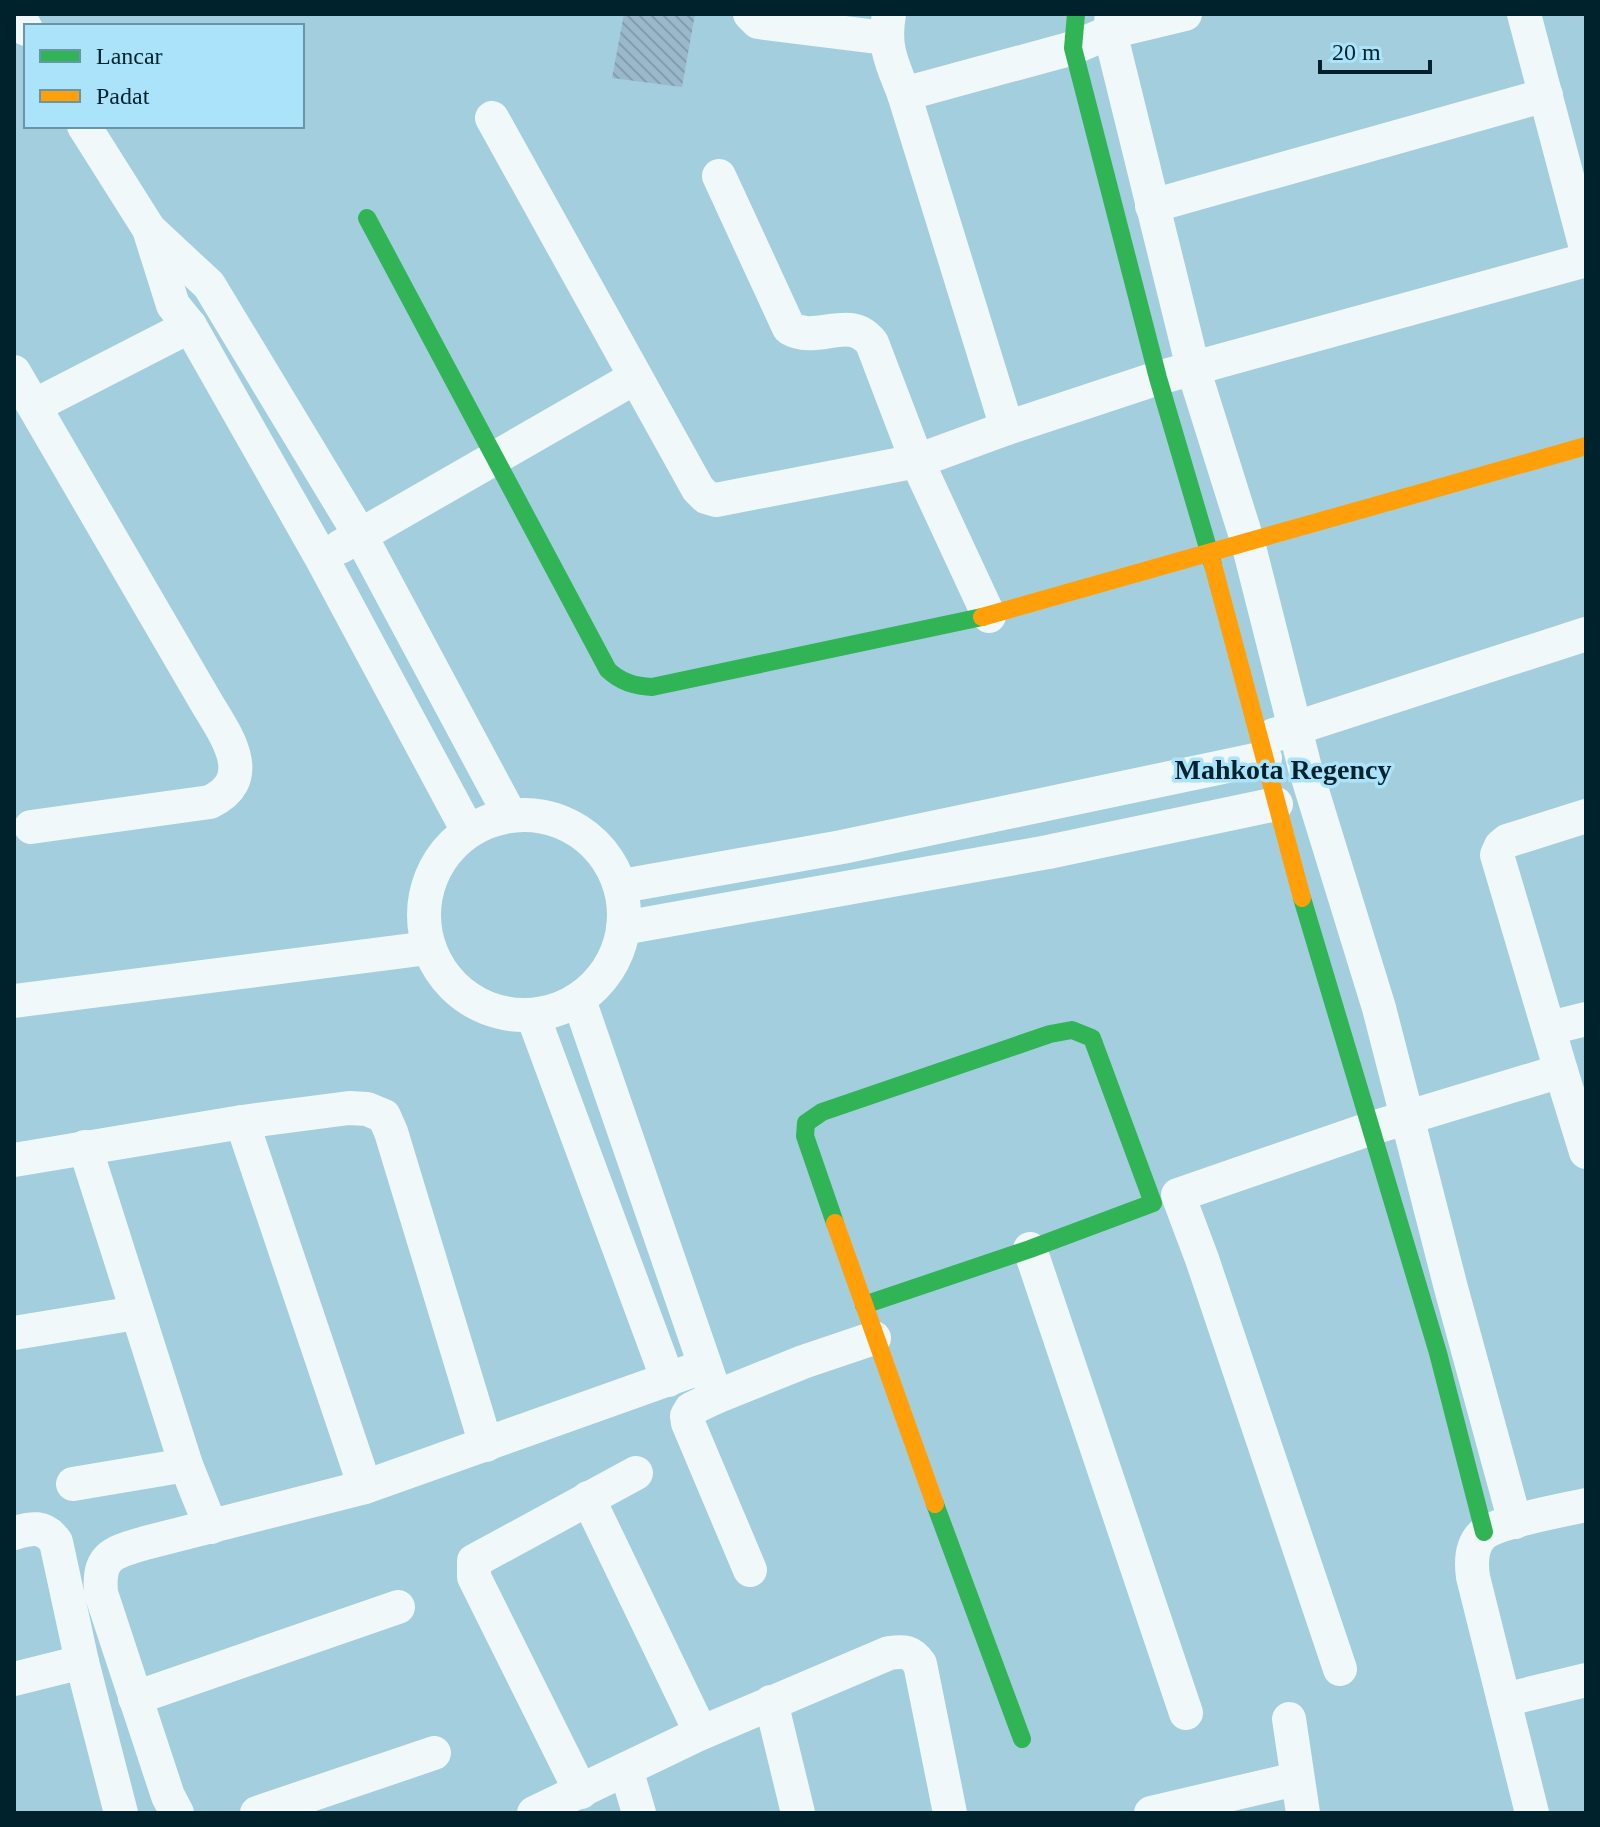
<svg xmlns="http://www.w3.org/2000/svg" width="1600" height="1827" font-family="'Times New Roman',serif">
<defs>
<pattern id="building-back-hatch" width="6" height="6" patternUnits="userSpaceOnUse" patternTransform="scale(2)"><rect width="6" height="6" fill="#99b8ca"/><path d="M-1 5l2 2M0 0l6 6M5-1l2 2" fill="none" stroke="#829eae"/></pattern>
</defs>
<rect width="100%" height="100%" fill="#a2cede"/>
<path fill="url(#building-back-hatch)" d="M624,14h71l-13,73 -70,-9z"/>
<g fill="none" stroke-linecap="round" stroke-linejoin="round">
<g stroke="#f1f8fa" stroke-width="34">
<path d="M18,14l8,15"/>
<path d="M750,14l8,8 127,16"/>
<path d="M889,14c-6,34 3,49 15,80l103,334"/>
<path d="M1112,14l-2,18 83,336 55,175 57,225 74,240 72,280 64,234"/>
<path d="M1524,14l62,234"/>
<path d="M904,94l169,-46 37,-16 75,-18"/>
<path d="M492,118l206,371 8,8 10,3 201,-39 90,-33 151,-50 428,-118"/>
<path d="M84,126l65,103 24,76 17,21 131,231 147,274"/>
<path d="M719,176l70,152c29,17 60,-15 83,15l45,118 72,155"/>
<path d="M1152,206l394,-111"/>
<path d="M152,232l57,53 151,250 150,280"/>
<path d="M14,372l188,323c19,34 60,82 8,107l-179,25"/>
<path d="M34,406l156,-80"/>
<path d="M340,547l294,-169"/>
<path d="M1274,735l312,-101"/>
<circle cx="524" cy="915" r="100"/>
<path d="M622,886l220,-39 423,-89"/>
<path d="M623,928l425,-76 228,-48"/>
<path d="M579,1000l137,397 87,-35 71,-24"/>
<path d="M14,1001l414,-53"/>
<path d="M533,1016l135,364"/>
<path d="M1550,1028l36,-9"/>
<path d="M1561,1071l25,81"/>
<path d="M242,1122l123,365"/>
<path d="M85,1147l101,318 25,62"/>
<path d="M14,1160l228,-38 107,-14 18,1 17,7 7,16 95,313"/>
<path d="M1030,1249l156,464"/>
<path d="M14,1333l122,-20"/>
<path d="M716,1397l-25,12 -4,7 1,7 62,147"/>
<path d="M73,1484l113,-19"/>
<path d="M588,1498l113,235"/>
<path d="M14,1533c18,-5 30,-8 42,9l26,120 39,151"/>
<path d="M1340,1669l-138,-410 -24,-64 191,-66 192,-58 -64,-216 4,-9 6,-5 79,-25"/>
<path d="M14,1679l68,-17"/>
<path d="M135,1698l263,-91"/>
<path d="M1504,1700l82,-20"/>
<path d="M771,1702l27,111"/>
<path d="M1289,1719l14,94"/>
<path d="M626,1769l13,44"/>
<path d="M581,1792l-107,-215v-16l162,-88"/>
<path d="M177,1813l-9,-17 -67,-203c-3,-38 11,-40 44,-50l220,-56 340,-121"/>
<path d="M257,1813l177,-60"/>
<path d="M534,1813l167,-80 188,-80c15,-2 22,-2 31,11l30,149"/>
<path d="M1151,1813l145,-34"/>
<path d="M1532,1813l-59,-236c-2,-14 -2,-31 9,-42 14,-13 82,-25 104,-30"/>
</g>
<g stroke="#30b455" stroke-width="18">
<path d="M1076,14l-3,34 85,330 55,187"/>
<path d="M367,218l241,452c13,12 26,16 44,17l330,-70"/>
<path d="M1302,898l136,455 46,179"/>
<path d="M835,1223l-30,-87 1,-13 16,-11 228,-78 22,-4 20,8 61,165 -123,46 -166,56"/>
<path d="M935,1504l87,235"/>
</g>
<g stroke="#ff9f0a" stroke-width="18">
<path d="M1213,565l89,333"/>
<path d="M982,617l604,-171"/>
<path d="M835,1223l100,281"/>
</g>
</g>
<g text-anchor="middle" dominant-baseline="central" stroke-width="7" stroke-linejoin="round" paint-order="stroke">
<g font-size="28" font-weight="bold" fill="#00222d" stroke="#abe4fa">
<text x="1283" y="769">Mahkota Regency</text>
</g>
</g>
<rect width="1600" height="1827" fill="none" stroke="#00222d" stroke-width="32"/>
<rect x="24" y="24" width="280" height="104" fill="#abe4fa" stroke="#6796a8" stroke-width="2"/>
<rect x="40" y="50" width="40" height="12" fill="#30b455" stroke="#6796a8" stroke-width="2"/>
<text x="96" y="64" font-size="24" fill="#00222d">Lancar</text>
<rect x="40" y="90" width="40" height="12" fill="#ff9f0a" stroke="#6796a8" stroke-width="2"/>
<text x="96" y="104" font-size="24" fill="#00222d">Padat</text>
<path d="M1320 60v12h110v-12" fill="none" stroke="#00222d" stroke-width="4"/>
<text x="1332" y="60" font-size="24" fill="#00222d" stroke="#abe4fa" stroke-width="6" paint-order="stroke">20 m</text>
</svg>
